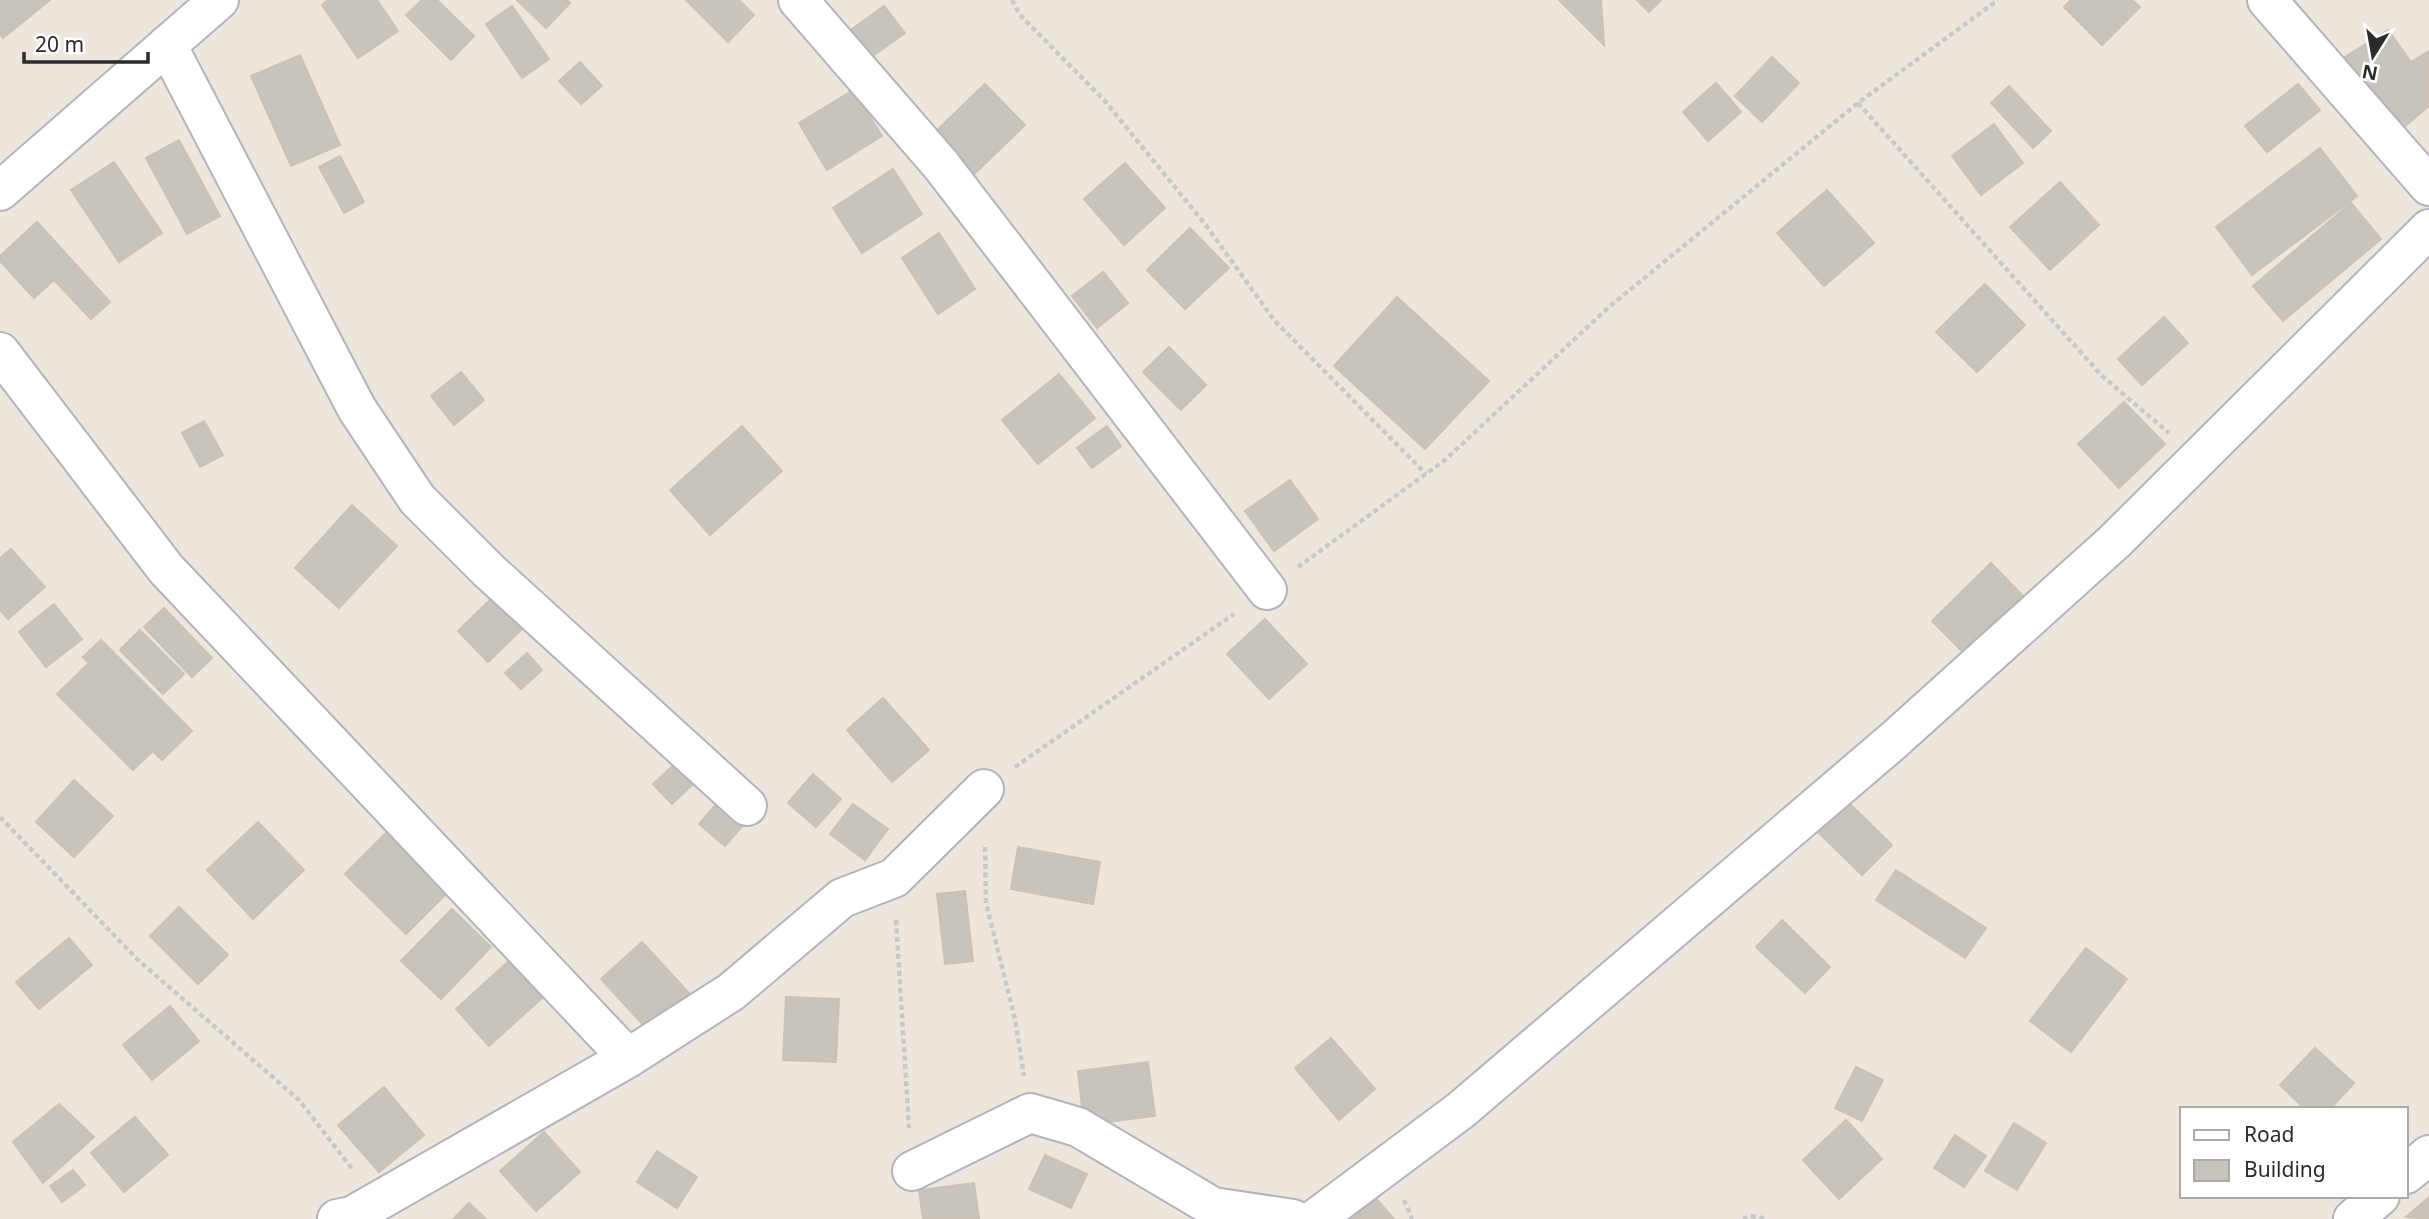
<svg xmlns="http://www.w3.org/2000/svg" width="2429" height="1219" font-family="'Noto Sans',sans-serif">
<rect width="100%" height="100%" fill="#ede6dd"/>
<g fill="#c9c4bb" stroke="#c9c2b6" stroke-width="2">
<path d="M0,0h50l-47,38 -3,-4z"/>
<path d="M328,0h49l21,31 -40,27 -36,-53z"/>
<path d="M422,0h15l37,36 -23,24 -45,-45z"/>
<path d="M517,0h50l3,3 -24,25z"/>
<path d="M686,0h53l15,15 -26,27z"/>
<path d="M1559,0h42l3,45z"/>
<path d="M1637,0h24l-12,12z"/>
<path d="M2071,0h61l8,7 -38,38 -38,-38z"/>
<path d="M512,6l37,53 -27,19 -36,-54z"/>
<path d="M884,6l21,27 -37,26 -20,-27z"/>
<path d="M2388,30l23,32 18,-11v55l-25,21 -59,-70z"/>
<path d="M300,55l40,90 -49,21 -40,-90z"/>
<path d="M1772,57l27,26 -37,39 -27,-26z"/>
<path d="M580,62l22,24 -21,18 -22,-23z"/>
<path d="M1716,83l25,29 -33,29 -25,-29z"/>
<path d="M985,84l40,41 -54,52 -40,-41z"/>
<path d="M2298,84l22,26 -53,42 -22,-26z"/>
<path d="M2009,86l42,45 -18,17 -42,-45z"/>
<path d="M853,90l29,46 -55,34 -28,-47z"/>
<path d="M1994,124l29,39 -42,32 -29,-39z"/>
<path d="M179,140l41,76 -33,18 -41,-76z"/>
<path d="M2320,148l37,48 -105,79 -36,-48z"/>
<path d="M340,156l24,46 -20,11 -25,-46z"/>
<path d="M114,162l48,71 -43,29 -48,-72z"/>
<path d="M1125,163l40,45 -41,37 -40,-46z"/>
<path d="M893,169l29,45 -60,39 -29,-45z"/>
<path d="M2060,182l39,43 -49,45 -40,-43z"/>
<path d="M1827,190l47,53 -50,43 -47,-53z"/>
<path d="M2351,203l30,36 -98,82 -30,-35z"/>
<path d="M37,222l73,80 -19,17 -37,-39 -20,18 -34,-37v-5z"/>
<path d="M1190,228l39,40 -44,41 -38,-39z"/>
<path d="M939,233l36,56 -37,25 -36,-56z"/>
<path d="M1103,272l25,31 -31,25 -25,-32z"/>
<path d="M1985,284l40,41 -48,47 -41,-40z"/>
<path d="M1397,297l92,84 -64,68 -91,-83z"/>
<path d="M2164,317l24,26 -46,42 -24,-26z"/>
<path d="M1169,347l37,38 -25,25 -38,-38z"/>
<path d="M461,372l23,28 -30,25 -23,-29z"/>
<path d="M1059,374l36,44 -57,46 -36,-44z"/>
<path d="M2124,402l41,42 -46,44 -41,-44z"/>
<path d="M204,421l19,34 -23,12 -18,-34z"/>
<path d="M742,426l40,45 -72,64 -40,-45z"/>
<path d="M1107,426l14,20 -29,22 -15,-20z"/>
<path d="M1290,480l28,39 -44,32 -29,-40z"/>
<path d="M352,505l45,41 -58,62 -44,-40z"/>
<path d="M11,549l34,38 -37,32 -8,-9v-52z"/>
<path d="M1991,563l32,33 -59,57 -32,-32z"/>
<path d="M490,600l31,30 -33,32 -30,-31z"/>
<path d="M54,604l28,35 -36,28 -27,-35z"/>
<path d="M164,608l48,50 -20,19 -48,-50z"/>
<path d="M1265,619l42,45 -38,35 -42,-45z"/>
<path d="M140,630l44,44 -21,20 -43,-44z"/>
<path d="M101,640l91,91 -30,29 -9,-9 -20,19 -76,-76 32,-31 -6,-6z"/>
<path d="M527,653l15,17 -21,19 -16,-16z"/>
<path d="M883,698l46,52 -37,32 -45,-52z"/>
<path d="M678,761l19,19 -25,24 -19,-20z"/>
<path d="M813,774l28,25 -25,28 -28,-24z"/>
<path d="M74,780l39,36 -39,41 -38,-35z"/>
<path d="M720,800l26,22 -21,24 -26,-22z"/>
<path d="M1846,800l46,45 -30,30 -46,-45z"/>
<path d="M853,804l35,25 -23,31 -35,-26z"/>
<path d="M258,822l46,48 -51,49 -46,-49z"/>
<path d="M396,823l61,60 -51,51 -61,-60z"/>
<path d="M1018,847l82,15 -7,42 -82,-15z"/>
<path d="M1896,870l90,58 -21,30 -89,-58z"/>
<path d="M965,891l8,70 -28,3 -8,-70z"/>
<path d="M179,907l49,48 -30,29 -48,-48z"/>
<path d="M452,909l39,38 -50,52 -40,-38z"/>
<path d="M1782,920l48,47 -25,26 -49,-46z"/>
<path d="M69,938l23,27 -53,44 -23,-27z"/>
<path d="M642,942l47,51 -41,37 -47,-51z"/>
<path d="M2086,948l41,31 -56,73 -41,-31z"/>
<path d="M509,961l33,37 -53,48 -33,-37z"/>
<path d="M786,997l53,2 -3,63 -53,-2z"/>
<path d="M170,1006l29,35 -47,39 -29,-35z"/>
<path d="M1331,1038l44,51 -36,31 -44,-52z"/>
<path d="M2315,1048l39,35 -24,26h-25l-25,-24z"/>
<path d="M1148,1062l7,54 -71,9 -6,-54z"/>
<path d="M1856,1067l27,13 -21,41 -27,-13z"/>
<path d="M384,1087l40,48 -45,37 -41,-47z"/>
<path d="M59,1104l35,33 -51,46 -30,-41z"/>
<path d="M135,1117l33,38 -44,37 -33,-39z"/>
<path d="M1846,1120l36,39 -43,40 -36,-39z"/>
<path d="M2014,1123l32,20 -29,47 -32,-19z"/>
<path d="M544,1132l36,40 -44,39 -36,-40z"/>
<path d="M1955,1135l31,21 -22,31 -30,-19z"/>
<path d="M657,1151l40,26 -20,31 -40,-26z"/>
<path d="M1045,1155l42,19 -16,34 -42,-19z"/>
<path d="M73,1170l12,15 -23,17 -12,-16z"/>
<path d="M974,1183l5,36h-56l-4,-29z"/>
<path d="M1373,1195l21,24h-50z"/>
<path d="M2429,1197v22l-23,-2z"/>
<path d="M469,1203l17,16h-33z"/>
</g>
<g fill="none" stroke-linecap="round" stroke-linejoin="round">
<defs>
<g id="minor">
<path d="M798,0l143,165 326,425"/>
<path d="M2267,0l162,186"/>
<path d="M167,45l190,364 60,90 72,72 258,235"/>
<path d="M0,191l219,-191"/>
<path d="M0,352l166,217 462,489"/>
<path d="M912,1171l118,-58 48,14 135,80 80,12"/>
<path d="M2406,1174l23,-19"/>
<path d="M337,1219l15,-3 276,-158 103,-66 111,-94 52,-20 90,-89"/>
<path d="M1315,1219l146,-109 432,-369 221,-199 315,-313"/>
<path d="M2353,1219l27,-23"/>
</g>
</defs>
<use href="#minor" stroke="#b1b4bf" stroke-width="42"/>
<g stroke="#c8c8c8" stroke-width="4.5" stroke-dasharray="5 3.5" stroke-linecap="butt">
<path d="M1012,0l8,15 84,85 101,124 69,96 152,154"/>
<path d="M1858,103l244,273 67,57"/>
<path d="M1298,567l147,-107 164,-153 249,-204 140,-103"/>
<path d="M1015,767l219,-153"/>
<path d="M0,817l138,143 161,140 54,70"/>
<path d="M985,847l1,56 29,116 9,57"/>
<path d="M896,920l13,208"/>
<path d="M1404,1200l8,19"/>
<path d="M1743,1219l8,-3 16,3"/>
</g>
<use href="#minor" stroke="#fff" stroke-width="38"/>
</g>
<rect x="2180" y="1107" width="228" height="91" fill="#ffffff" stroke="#aaaaaa" stroke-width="2"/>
<rect x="2194" y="1130" width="35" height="10" fill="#ffffff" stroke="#aaaaaa" stroke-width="2"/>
<text x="2244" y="1142" font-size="21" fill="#2b2b2b">Road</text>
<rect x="2194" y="1160" width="35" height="21" fill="#c9c4bb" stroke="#aaaaaa" stroke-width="2"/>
<text x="2244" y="1177" font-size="21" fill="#2b2b2b">Building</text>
<g transform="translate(2373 56) rotate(191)" stroke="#ffffff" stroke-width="5" paint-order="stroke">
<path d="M0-5L12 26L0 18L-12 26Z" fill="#2b2b2b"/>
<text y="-10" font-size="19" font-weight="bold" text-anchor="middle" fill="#2b2b2b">N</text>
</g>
<path d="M24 52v10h124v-10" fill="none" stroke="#2b2b2b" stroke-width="3.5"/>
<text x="35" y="52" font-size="21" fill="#2b2b2b" stroke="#ffffff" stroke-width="5" paint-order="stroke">20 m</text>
</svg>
